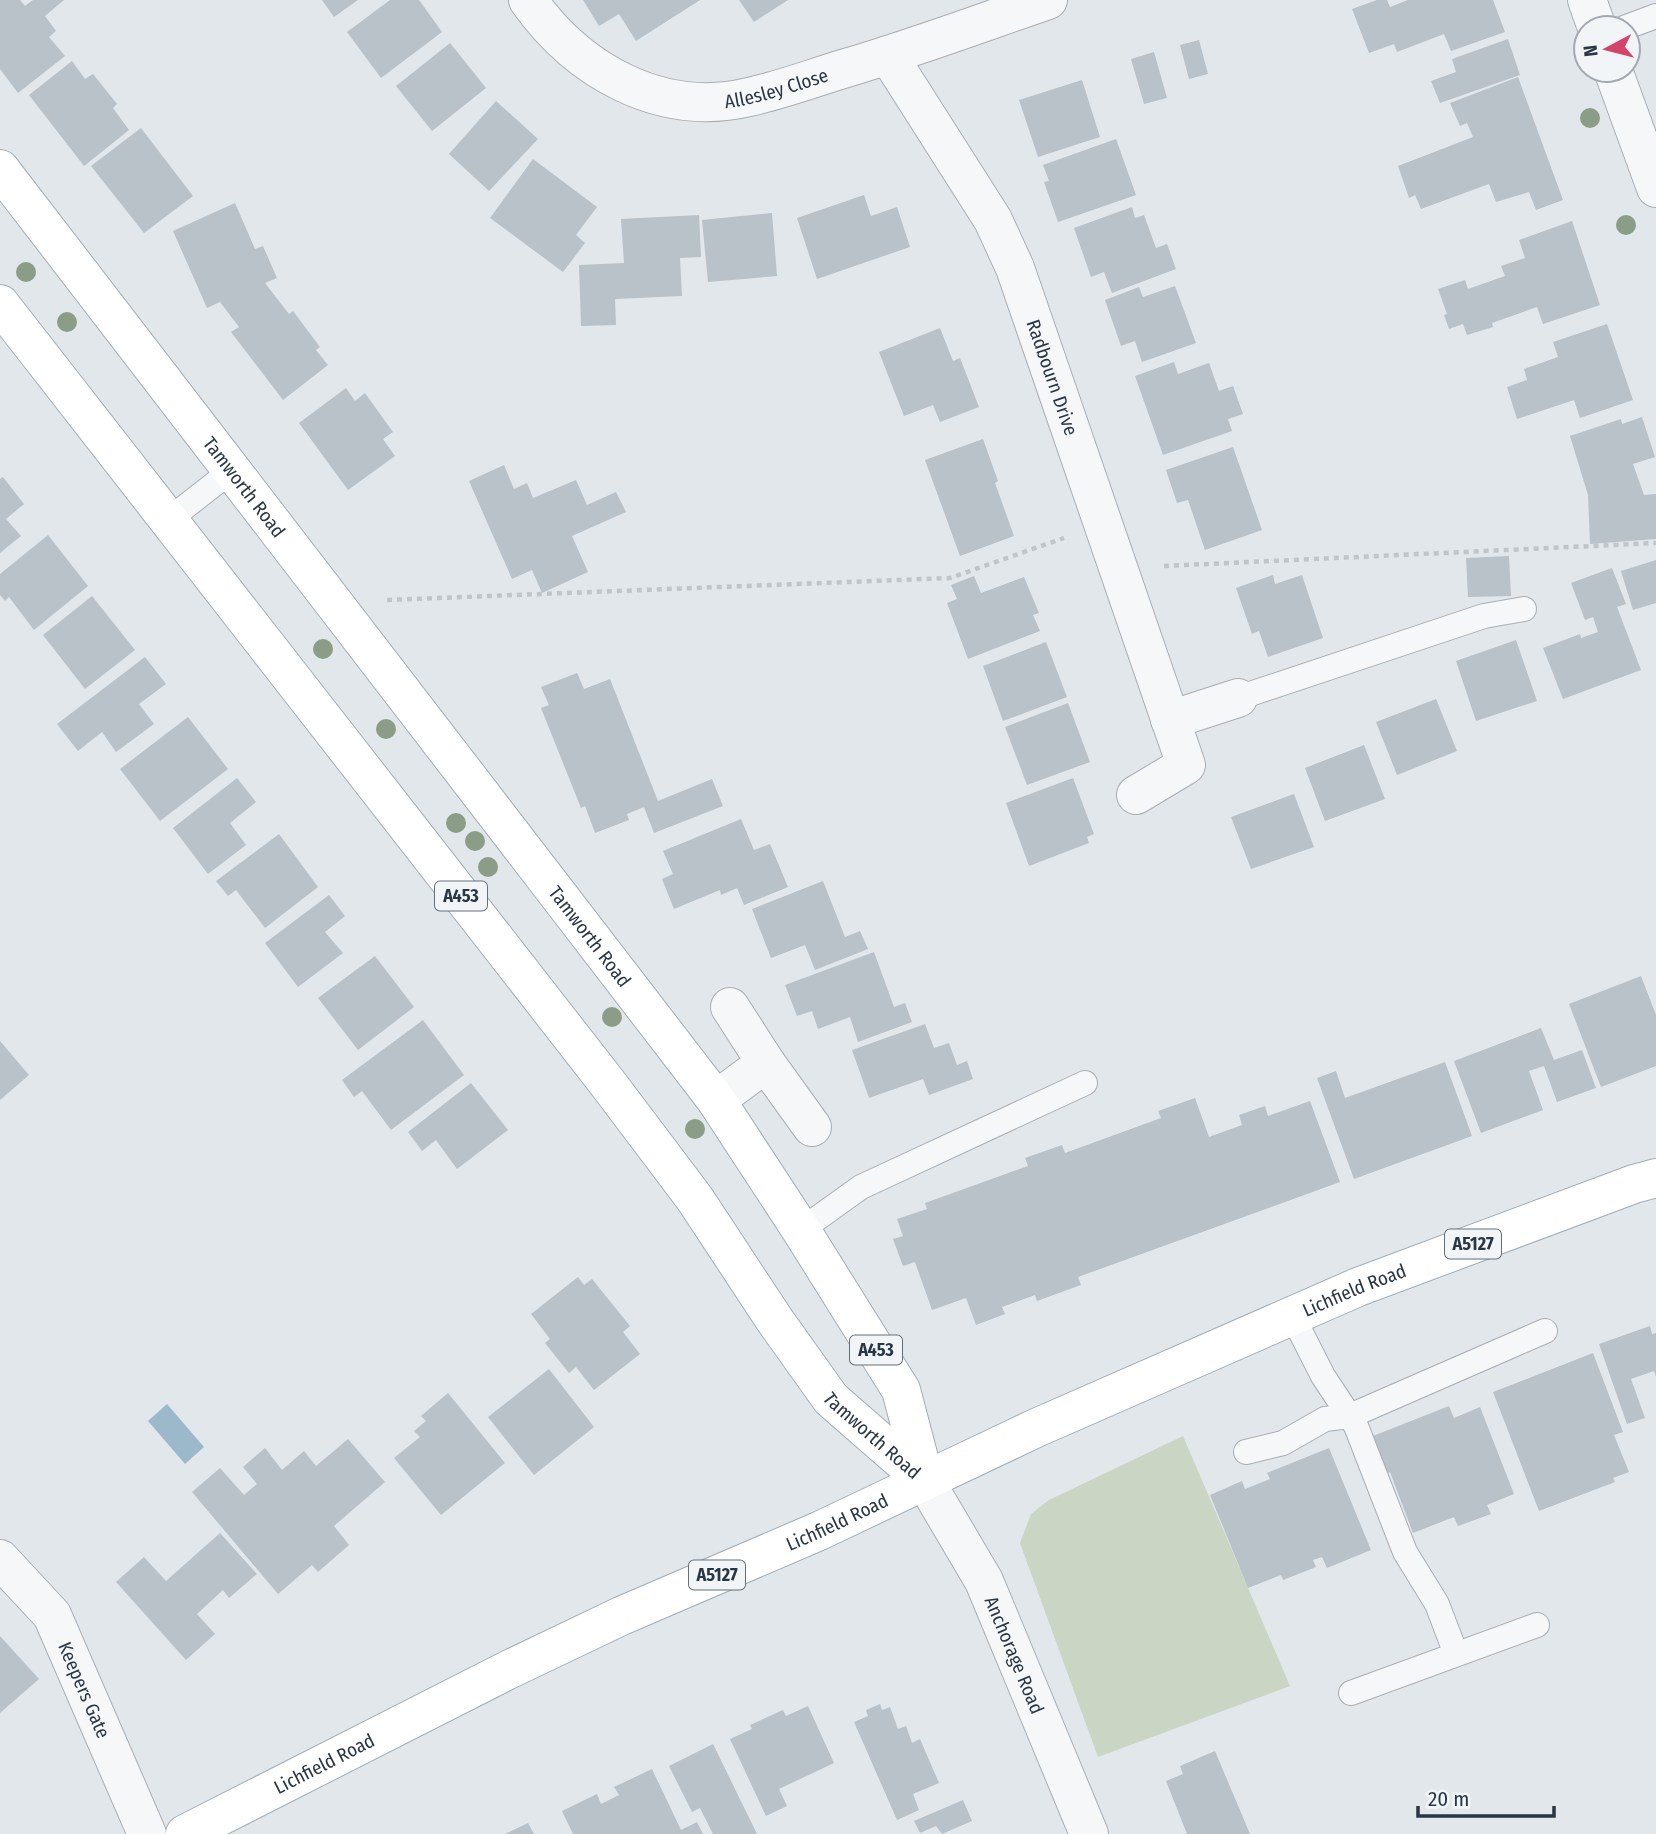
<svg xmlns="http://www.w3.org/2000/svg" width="1656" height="1834" font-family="'Fira Sans Condensed',sans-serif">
<rect width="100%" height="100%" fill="#e2e7eb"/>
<path fill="#cad5c3" d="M1183,1436l107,250 -192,71 -78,-214 11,-29 18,-14z"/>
<path fill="#9cb9cc" d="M167,1404l37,43 -19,17 -37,-43z"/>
<g fill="#b9c1c9">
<path d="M0,0h20l5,6 8,-6h31l-19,16 11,15 -7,6 16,19 -47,37 -18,-24z"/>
<path d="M322,0h36l-24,17z"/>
<path d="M390,0h29l23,32 -61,46 -34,-46z"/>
<path d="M583,0h117l-64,41 -17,-27 -20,12z"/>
<path d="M739,0h49l-34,22z"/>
<path d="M1377,0h10l3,7 18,-7h85l12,32 -54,19 -7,-17 -47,18 -3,-8 -25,9 -17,-44z"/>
<path d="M1508,39l12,36 -80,28 -9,-22 25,-9 -4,-13z"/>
<path d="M1199,40l9,34 -19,5 -9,-34z"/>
<path d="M450,43l36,45 -54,43 -36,-45z"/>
<path d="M1154,52l13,46 -23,6 -13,-45z"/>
<path d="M72,61l13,18 8,-5 24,30 -4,4 16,22 -45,36 -55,-71z"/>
<path d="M1518,77l45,123 -27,10 -7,-18 -33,10 -7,-18 -68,25 -6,-14 -6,3 -11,-32 75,-29 -6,-14 -7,3 -10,-23z"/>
<path d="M1082,80l18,57 -62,20 -19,-57z"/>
<path d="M496,101l42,38 -49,52 -40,-37z"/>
<path d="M141,128l52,68 -49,37 -53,-67z"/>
<path d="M1116,139l20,56 -78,27 -14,-40 5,-1 -6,-16z"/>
<path d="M533,159l64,48 -21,28 9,8 -22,29 -73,-54z"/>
<path d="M864,195l7,21 26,-9 13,40 -93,32 -20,-61z"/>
<path d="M235,203l20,46 8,-3 14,32 -12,5 24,31 4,-3 27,36 -4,3 12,15 -45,35 -52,-68 8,-5 -19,-25 -13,6 -34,-77z"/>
<path d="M1132,207l3,11 9,-3 12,33 11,-4 9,25 -64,24 -8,-21 -13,5 -17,-49z"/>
<path d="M772,213l5,63 -69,6 -6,-62z"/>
<path d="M699,215l2,42 -21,1 2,38 -67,3 1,26 -35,1 -2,-61 45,-2 -3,-44z"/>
<path d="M1572,221l28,84 -57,19 -6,-17 -45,16 1,4 -26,8 -4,-11 -14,5 -5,-14 3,-1 -9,-25 27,-9 3,9 37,-13 -4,-10 24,-8 -6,-18z"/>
<path d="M1175,286l21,57 -54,19 -7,-21 -14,5 -16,-46 34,-13 4,10z"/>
<path d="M1607,324l26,76 -53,18 -6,-18 -57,19 -10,-32 20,-7 -3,-11 34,-12 -5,-15z"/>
<path d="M940,328l13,33 7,-3 19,49 -39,15 -7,-17 -29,11 -25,-64z"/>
<path d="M1174,362l4,12 31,-11 10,28 14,-5 10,28 -15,5 4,12 -69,24 -28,-79z"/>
<path d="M346,388l9,13 10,-8 15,21 13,18 -10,7 12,17 -47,34 -49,-67z"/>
<path d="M1642,417l13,40 -22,7 11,31 12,-1v45l-66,5 -2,-49 -18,-59 51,-17 1,5z"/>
<path d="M983,439l15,42 -3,2 19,53 -54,20 -35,-96z"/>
<path d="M1233,447l29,83 -57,20 -17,-50 -11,3 -11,-33z"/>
<path d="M504,465l10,24 13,-6 6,15 43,-18 11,25 29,-13 10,20 -54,24 16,36 -46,21 -10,-23 -20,9 -43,-98z"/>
<path d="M3,477l21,27 -18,15 15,17 -21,17v-74z"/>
<path d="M48,535l40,51 -54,44 -25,-33 -4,4 -5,-6v-21z"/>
<path d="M1509,556l2,40 -43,1 -2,-39z"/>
<path d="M1656,560v43l-23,7 -12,-39z"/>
<path d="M1612,568l14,36 -9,3 24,63 -78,29 -20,-51 37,-14 1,4 17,-6 -5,-15 -8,3 -14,-37z"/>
<path d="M1273,575l2,9 27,-9 21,63 -55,19 -9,-26 -7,3 -16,-46z"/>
<path d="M974,576l7,17 43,-16 15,36 -6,2 7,16 -72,28 -21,-56 10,-4 -6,-14z"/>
<path d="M92,596l43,54 -50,39 -42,-54z"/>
<path d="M1516,640l21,61 -61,20 -20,-60z"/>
<path d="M1046,642l21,55 -64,24 -20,-55z"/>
<path d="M145,657l21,27 -27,20 15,20 -38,28 -14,-20 -24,19 -21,-27z"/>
<path d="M577,673l7,16 26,-10 48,122 54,-22 11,27 -69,27 -10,-26 -17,7 2,6 -34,13 -10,-27 -4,2 -40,-100 8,-3 -8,-18z"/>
<path d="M1436,699l21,52 -60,24 -21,-53z"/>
<path d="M1068,703l22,59 -63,23 -22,-58z"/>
<path d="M188,717l40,52 -68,52 -40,-52z"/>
<path d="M1364,745l21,54 -60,22 -20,-53z"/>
<path d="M237,778l19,24 -26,21 16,22 -38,29 -35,-46z"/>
<path d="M1073,778l21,56 -7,3 2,6 -60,23 -23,-63z"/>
<path d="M1294,794l20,53 -63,22 -20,-52z"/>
<path d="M741,819l13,31 16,-6 18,43 -44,18 -7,-17 -16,7 -1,-5 -46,19 -12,-30 11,-5 -10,-23z"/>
<path d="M279,834l39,53 -53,41 -29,-38 -8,6 -12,-15z"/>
<path d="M823,881l22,56 15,-6 8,18 -53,21 -10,-25 -34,13 -19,-49z"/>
<path d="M329,895l16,21 -20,16 18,21 -45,34 -33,-44z"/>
<path d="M874,952l20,55 11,-4 7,19 -54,20 -8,-25 -32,12 -6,-18 -15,5 -12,-31z"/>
<path d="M375,956l39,51 -56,43 -40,-52z"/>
<path d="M1641,976l15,39v51l-55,21 -32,-83z"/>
<path d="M423,1020l41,55 -73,55 -29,-39 -8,6 -12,-17z"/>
<path d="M925,1024l9,24 15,-5 8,22 10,-4 6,18 -44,16 -6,-16 -54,19 -17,-48z"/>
<path d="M1541,1028l13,32 28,-10 14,38 -39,14 -13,-36 -15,5 14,39 -62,23 -27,-72z"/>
<path d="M0,1041l29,34 -29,25z"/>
<path d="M1445,1062l27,74 -118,43 -37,-101 19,-7 9,27z"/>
<path d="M471,1083l37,47 -51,39 -21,-29 -14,11 -14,-19z"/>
<path d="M1195,1098l14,39 33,-12 -3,-10 26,-9 3,10 42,-15 30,81 -262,95 3,8 -44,16 -2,-6 -33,12 3,7 -29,11 -10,-27 -34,12 -17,-48 -12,4 -10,-27 10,-3 -6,-17 30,-10 -2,-6 103,-37 -3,-8 37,-13 3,8 96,-35 -3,-7z"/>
<path d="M578,1277l6,8 8,-6 38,47 -7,6 17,22 -46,36 -18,-23 -7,6 -24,-30 5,-4 -19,-25z"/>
<path d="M1650,1326l2,8 4,-1v44l-2,-6 -23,8 14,39 -18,6 -28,-80z"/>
<path d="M1593,1353l30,79 -9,3 15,37 -16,6 2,4 -76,29 -46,-119z"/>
<path d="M549,1369l45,58 -60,48 -46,-58z"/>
<path d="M448,1393l57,70 -64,52 -47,-57 26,-21 -6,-6 12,-10 -5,-5z"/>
<path d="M1449,1406l5,12 26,-11 34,87 -27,11 4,9 -33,12 -4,-9 -41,16 -23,-61 -3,2 -14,-38z"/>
<path d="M348,1439l37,43 -51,44 15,19 -31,27 -6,-7 -34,29 -86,-102 28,-24 24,27 13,-11 -14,-17 22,-19 17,22 22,-19 12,15z"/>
<path d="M1329,1448l42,102 -44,18 -5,-11 -9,3 3,7 -33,13 -2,-5 -33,13 -38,-93 32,-14 3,8 25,-10 -3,-6z"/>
<path d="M220,1533l37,41 -28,24 -6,-8 -26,24 18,20 -29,26 -70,-78 28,-25 22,24z"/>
<path d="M0,1636l39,43 -39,34z"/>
<path d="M880,1704l2,6 8,-3 8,22 8,-3 6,17 8,-4 19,44 -26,11 6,16 -22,10 -43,-98 14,-6 -2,-6z"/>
<path d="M808,1706l26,57 -55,26 8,17 -21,10 -36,-77 22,-10 -2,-4 33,-15 3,6z"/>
<path d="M713,1744l44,90h-44l-13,-26 -8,4 -23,-46z"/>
<path d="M1215,1751l35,83h-63l-21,-53 17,-7 -3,-8z"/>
<path d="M652,1769l29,61 16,-8 6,12h-130l-11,-23 35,-17 4,10 18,-9 -5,-8z"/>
<path d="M963,1800l9,21 -30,13 -6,-8 -16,7 -6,-12z"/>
<path d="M528,1823l6,11h-29z"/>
</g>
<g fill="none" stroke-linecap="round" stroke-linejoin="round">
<defs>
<g id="service">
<path d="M1624,28l32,-12"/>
<path d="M167,521l64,-50"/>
<path d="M1238,698l246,-82 40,-7"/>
<path d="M801,1230l60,-43 224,-104"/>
<path d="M1293,1317l30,59 33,50 49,126 32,52 19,50"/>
<path d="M1246,1452l37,-9 42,-24 25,-3 195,-85"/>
<path d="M1351,1693l186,-68"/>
</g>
<g id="minor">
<path id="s1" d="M528,0c50,71 133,118 221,97 32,-7 64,-19 97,-29 68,-20 135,-45 202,-68"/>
<path d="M1587,0l10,28"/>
<path id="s2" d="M888,55l105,165 22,48 171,497 -50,30"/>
<path d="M1613,70l43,118"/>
<path d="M1170,720l68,-22"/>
<path d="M730,1007l36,56 46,64"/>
<path d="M716,1100l50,-37"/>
<path id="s3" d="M0,1559l52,56 95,219"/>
</g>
<g id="tertiary">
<path id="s4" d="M925,1481l59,100 105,253"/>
</g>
<g id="primary">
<path id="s5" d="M0,169l716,931 85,130 100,160 24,91"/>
<path id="s6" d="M0,304l609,781 86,114 79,120 57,80 94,82"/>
<path id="s7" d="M185,1834l325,-165 111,-53 198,-85 217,-103 322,-141 276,-103 22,-6"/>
</g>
</defs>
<use href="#service" stroke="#a7aeb6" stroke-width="26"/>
<use href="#minor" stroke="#a7aeb6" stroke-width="40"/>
<use href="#tertiary" stroke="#a7aeb6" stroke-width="40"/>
<use href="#primary" stroke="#a1adb7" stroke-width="40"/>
<g stroke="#c0c5ca" stroke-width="4.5" stroke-dasharray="5 5" stroke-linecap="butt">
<path d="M1164,566l492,-23"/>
<path d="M387,600l563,-22 114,-40"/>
</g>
<use href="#service" stroke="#f5f7f9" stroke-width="24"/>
<use href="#minor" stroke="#f5f7f9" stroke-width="38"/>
<use href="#tertiary" stroke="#f5f7f9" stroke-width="38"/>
<use href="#primary" stroke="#fff" stroke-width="38"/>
</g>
<g fill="#8b9d87">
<circle cx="1590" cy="118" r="10"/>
<circle cx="1626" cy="225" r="10"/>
<circle cx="26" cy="272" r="10"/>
<circle cx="67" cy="322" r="10"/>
<circle cx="323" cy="649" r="10"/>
<circle cx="386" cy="729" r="10"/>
<circle cx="456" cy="823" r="10"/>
<circle cx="475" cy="841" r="10"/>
<circle cx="488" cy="867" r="10"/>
<circle cx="612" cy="1017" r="10"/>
<circle cx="695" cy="1129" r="10"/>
</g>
<g text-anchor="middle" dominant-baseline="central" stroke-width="5" stroke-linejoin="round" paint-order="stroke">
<g fill="#f2f5f8" stroke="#656f7a" stroke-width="2">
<rect x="435" y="881.5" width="52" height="29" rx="5"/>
<rect x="1445" y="1229.5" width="56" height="29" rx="5"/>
<rect x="850" y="1335.5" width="52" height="29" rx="5"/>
<rect x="689" y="1560.5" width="56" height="29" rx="5"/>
</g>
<g font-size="18" font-weight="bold" fill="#293644">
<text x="461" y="896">A453</text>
<text x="1473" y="1244">A5127</text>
<text x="876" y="1350">A453</text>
<text x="717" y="1575">A5127</text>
</g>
<g font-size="19" fill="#293644" stroke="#f2f5f8">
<text stroke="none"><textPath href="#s1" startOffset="285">Allesley Close</textPath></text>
<text stroke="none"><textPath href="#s2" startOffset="364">Radbourn Drive</textPath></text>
<text stroke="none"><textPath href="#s5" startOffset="401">Tamworth Road</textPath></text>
<text stroke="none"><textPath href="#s5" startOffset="968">Tamworth Road</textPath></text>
<text stroke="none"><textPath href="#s7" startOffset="1290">Lichfield Road</textPath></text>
<text stroke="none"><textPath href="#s6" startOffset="1430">Tamworth Road</textPath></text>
<text stroke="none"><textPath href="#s7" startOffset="723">Lichfield Road</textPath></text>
<text stroke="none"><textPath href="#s4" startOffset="196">Anchorage Road</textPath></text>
<text stroke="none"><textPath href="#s3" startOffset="158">Keepers Gate</textPath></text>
<text stroke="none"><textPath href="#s7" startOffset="156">Lichfield Road</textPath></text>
</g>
</g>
<g transform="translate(1607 49) rotate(263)"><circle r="33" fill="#f2f5f8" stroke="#a2a9b0" stroke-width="2"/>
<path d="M0-5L12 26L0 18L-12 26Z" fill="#d3446c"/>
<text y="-10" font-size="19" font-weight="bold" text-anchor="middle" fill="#293644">N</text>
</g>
<path d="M1418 1806v10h136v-10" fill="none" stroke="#293644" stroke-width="3.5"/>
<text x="1428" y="1806" font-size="21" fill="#293644" stroke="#f2f5f8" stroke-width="5" paint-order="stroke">20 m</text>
</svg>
